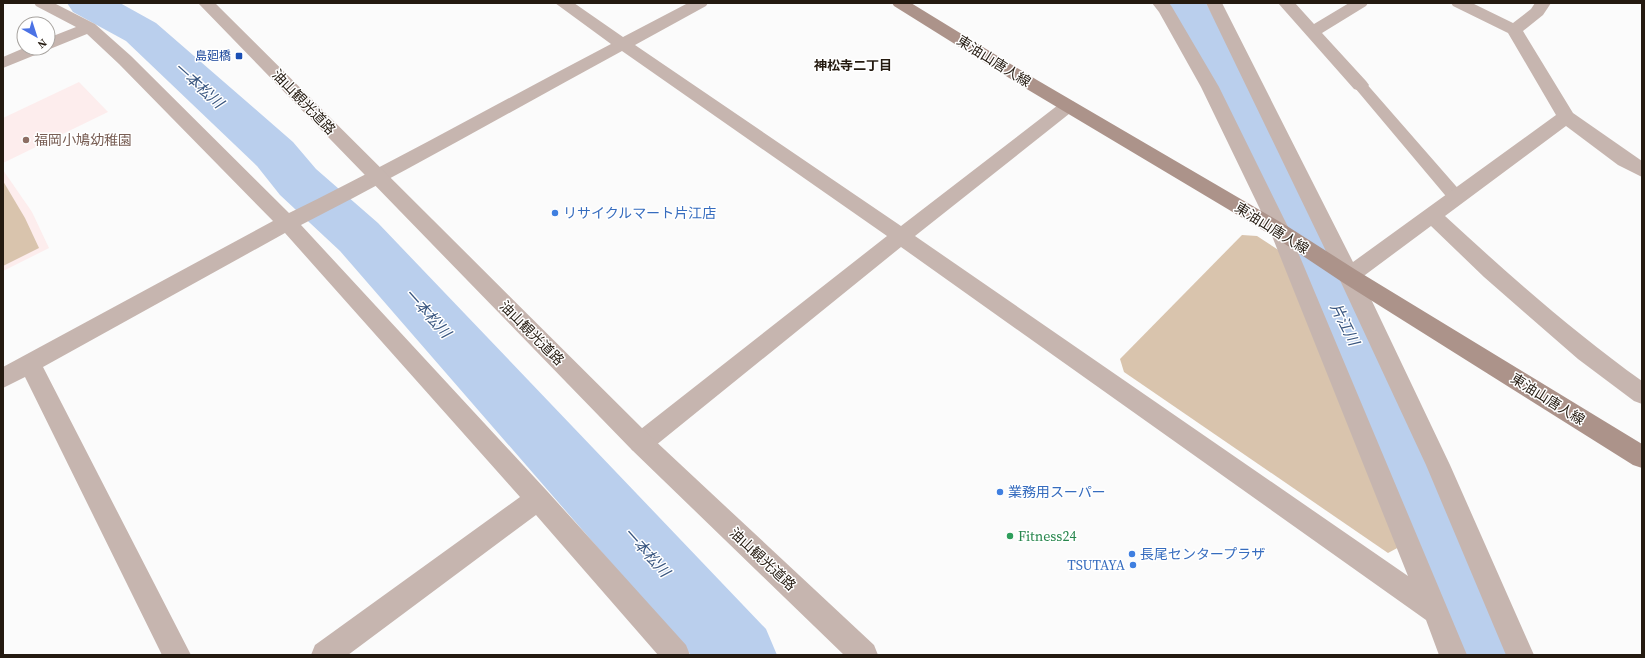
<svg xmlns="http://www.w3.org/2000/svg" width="1645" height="658" font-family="'Source Serif 4','Noto Sans JP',serif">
<rect width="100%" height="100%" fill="#fbfbfb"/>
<g fill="#fdeded">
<path d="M79,82l29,30 -105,51v-45z"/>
<path d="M3,170l29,42 17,36 -46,23z"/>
</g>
<g fill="#d9c4ad">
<path d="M3,181l22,37 14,30 -36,18z"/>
<path d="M1242,235l15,1 26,17 118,293 -13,7 -264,-181 -4,-13z"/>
</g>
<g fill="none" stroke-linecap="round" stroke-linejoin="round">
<g fill="#bacfed" fill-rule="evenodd">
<path d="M67,3h53l36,20 137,119 23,27 62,54 388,406 11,26h-86l-351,-404 -60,-56 -23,-29 -131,-125 -53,-29z"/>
<path d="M1164,3h42l108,202 90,175 114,275h-74l-100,-275 -82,-175z"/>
</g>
<path fill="#c6b5af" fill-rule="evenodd" d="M1360,80l5,2 97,111 2,4 -2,4 -6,2 -6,-2 -95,-113 -3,-3 3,-3z"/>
<g fill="#c6b5af" fill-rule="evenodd">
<path d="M34,3h20l41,21 36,32 158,157c109,-53 214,-113 322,-169l-56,-41h19l49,34 65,-34h20l-2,3 -71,39 266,181 161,-124 6,-2 6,2 3,4 -3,4 -159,126 493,340 -138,-345 3,-5 7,-2 7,2 180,429h-28l-13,-35 -525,-373 -251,203 -9,4 -9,-4 -3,-7 3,-7 255,-200 -265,-185c-107,58 -213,119 -321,174l246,266 139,154 4,10h-32l-122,-140 -188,140h-37l4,-10 205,-148 -235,-264 -242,134 148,288h-29l-137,-278 -22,11v-21l270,-146 -154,-157 -32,-30 -84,34v-11l21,-9h24v-10l28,-11 -40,-21z"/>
<path d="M1206,3h16l131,259 203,-147 -48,-82 -55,-27 -2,-3h21l41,20 18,-14 4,-6h16l-8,12 -20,16 50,82 69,48v16l-24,-12 -52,-39 -121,90c63,58 127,115 197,165v23l-8,-3 -56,-42 -94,-82 -53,-51 -70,52 89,187 84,190h-28l-80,-190 -88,-189z"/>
<path d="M1278,3h17l19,21 35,-21h19l-2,3 -44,27 44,48 3,4 -3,4 -6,2 -6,-2z"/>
</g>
<g fill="#c6b5af" fill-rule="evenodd">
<path d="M198,3h17l435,433 224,209 4,10h-34l-212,-205z"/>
<path d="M1152,3h17l3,4 47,80 71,144 -3,5 -7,2 -7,-2 -72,-149 -42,-75z"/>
</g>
<path fill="#ac938a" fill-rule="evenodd" d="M892,3h19l126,77 250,146 69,44 286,174v24l-9,-3 -291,-183 -69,-46 -248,-148 -131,-82z"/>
</g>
<rect fill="#1a4fb4" stroke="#fff" stroke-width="1.5" x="235" y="52" width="8" height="8" rx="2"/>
<circle fill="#8d6e63" stroke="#fff" stroke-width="1.5" cx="26" cy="140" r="4"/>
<g fill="#3f7fe0" stroke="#fff" stroke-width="1.5">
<circle cx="555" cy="213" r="4"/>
<circle cx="1000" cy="492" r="4"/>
<circle cx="1132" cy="554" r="4"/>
<circle cx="1133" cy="565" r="4"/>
</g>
<circle fill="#2e9e5b" stroke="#fff" stroke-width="1.5" cx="1010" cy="536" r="4"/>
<g text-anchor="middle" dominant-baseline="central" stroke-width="3" stroke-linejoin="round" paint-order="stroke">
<g font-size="12" fill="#164399" stroke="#fff" text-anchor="end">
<text x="231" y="56">島廻橋</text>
</g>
<g font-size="13" font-weight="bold" fill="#241a10" stroke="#fff">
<text x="853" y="65">神松寺二丁目</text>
</g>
<g font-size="14" fill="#241a10" stroke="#fff">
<text transform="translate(994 61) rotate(32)">東油山唐人線</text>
<text transform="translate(304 102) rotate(46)">油山観光道路</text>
<text transform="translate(1272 228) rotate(32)">東油山唐人線</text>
<text transform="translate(532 333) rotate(45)">油山観光道路</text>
<text transform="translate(1548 399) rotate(32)">東油山唐人線</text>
<text transform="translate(763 559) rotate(43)">油山観光道路</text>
</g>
<g font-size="14" fill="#785e54" stroke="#fff" text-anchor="start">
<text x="34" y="140">福岡小鳩幼稚園</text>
</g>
<g font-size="14" fill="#366cbe" stroke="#fff" text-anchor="start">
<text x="563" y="213">リサイクルマート片江店</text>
<text x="1008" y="492">業務用スーパー</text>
<text x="1140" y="554">長尾センタープラザ</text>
<text x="1125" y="565" text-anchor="end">TSUTAYA</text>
</g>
<g font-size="14" fill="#27864d" stroke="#fff" text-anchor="start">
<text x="1018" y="536">Fitness24</text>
</g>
<g font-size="15" font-style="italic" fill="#38557f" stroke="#fff">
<text transform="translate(199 85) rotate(42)">一本松川</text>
<text transform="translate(428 313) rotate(48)">一本松川</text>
<text transform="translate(1345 324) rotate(63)">片江川</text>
<text transform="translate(647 552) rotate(48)">一本松川</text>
</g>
</g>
<rect width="1645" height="658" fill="none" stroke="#241a10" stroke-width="8"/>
<g transform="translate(36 36) rotate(141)"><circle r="19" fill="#ffffff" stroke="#a7a39f"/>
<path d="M0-3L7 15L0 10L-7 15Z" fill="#4b72e5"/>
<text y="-6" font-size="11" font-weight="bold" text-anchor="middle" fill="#241a10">N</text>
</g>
</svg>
